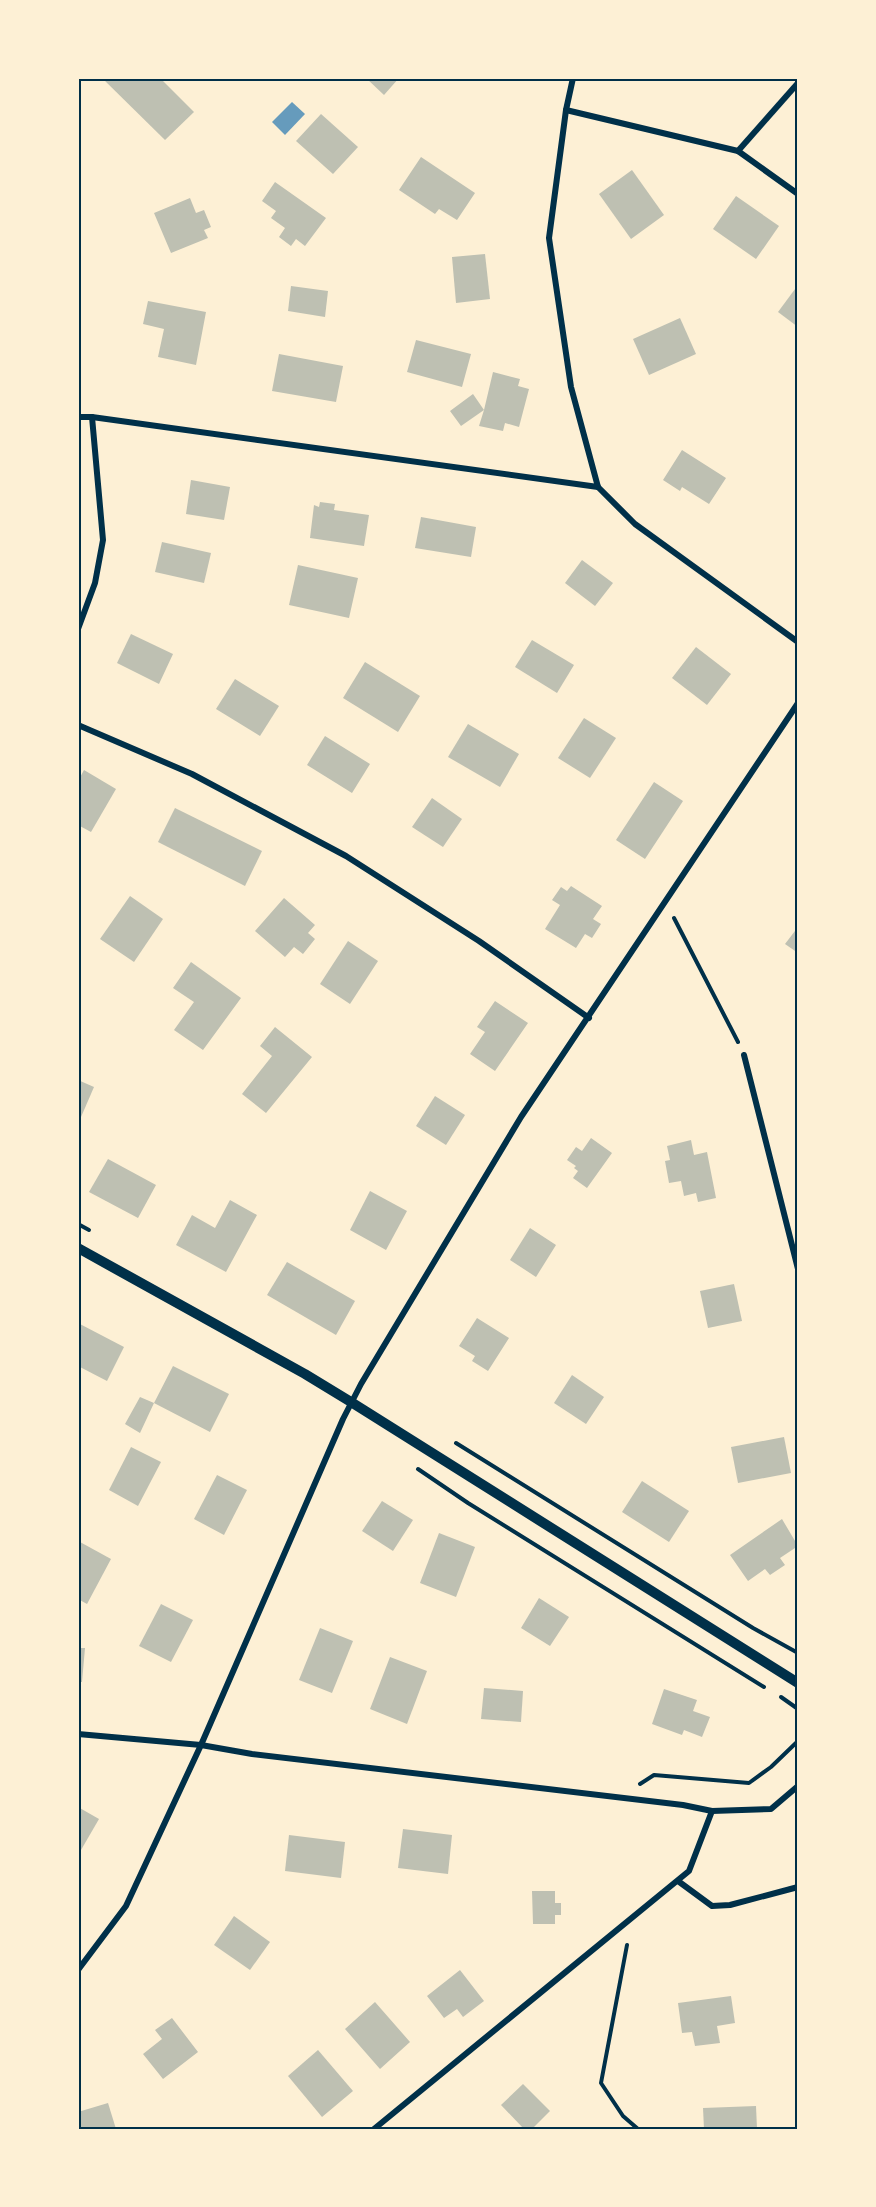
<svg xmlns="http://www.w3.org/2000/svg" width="876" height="2207" font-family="'Public Sans',sans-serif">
<rect width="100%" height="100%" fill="#fdf0d5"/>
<path fill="#669bbc" d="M292,102l13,12 -20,21 -13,-13z"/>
<g fill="#bec0b2">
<path d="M102,78h58l34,34 -29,28z"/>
<path d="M366,78h33l-15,17z"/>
<path d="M321,114l37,33 -25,27 -37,-33z"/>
<path d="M421,157l54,36 -18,27 -18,-11 -4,5 -36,-24z"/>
<path d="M632,170l32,45 -33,24 -32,-45z"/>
<path d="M275,182l51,36 -21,28 -9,-7 -5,7 -12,-9 6,-9 -14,-10 5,-7 -14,-10z"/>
<path d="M736,196l43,30 -23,33 -43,-30z"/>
<path d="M190,198l6,15 8,-3 7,17 -7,3 4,8 -37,15 -17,-40z"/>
<path d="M485,254l5,45 -34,4 -4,-46z"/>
<path d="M798,285v42l-20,-15z"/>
<path d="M291,286l37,5 -3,26 -37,-6z"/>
<path d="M148,301l58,11 -10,53 -38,-8 6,-28 -21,-5z"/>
<path d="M680,318l16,36 -47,21 -16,-36z"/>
<path d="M416,340l55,14 -9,33 -55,-15z"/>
<path d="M279,354l64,12 -7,36 -64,-11z"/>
<path d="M493,372l27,7 -2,7 11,3 -10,38 -14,-4 -2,8 -24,-5 5,-16 -23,16 -11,-15 23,-17 11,16z"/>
<path d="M682,450l44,28 -17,26 -27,-17 -2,4 -17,-11z"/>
<path d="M191,480l39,7 -6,33 -38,-6z"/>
<path d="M320,502l15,2 -1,6 35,5 -5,31 -54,-8 4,-33 5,2z"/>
<path d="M421,517l55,10 -5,30 -56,-9z"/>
<path d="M162,542l49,11 -7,30 -49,-11z"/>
<path d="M582,560l31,23 -18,23 -30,-23z"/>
<path d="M298,565l60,13 -9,40 -60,-13z"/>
<path d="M131,634l42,20 -14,30 -42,-21z"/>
<path d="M532,640l42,25 -17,28 -42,-26z"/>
<path d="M696,647l35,27 -24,31 -35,-27z"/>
<path d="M365,662l55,34 -22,36 -55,-34z"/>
<path d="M235,679l44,27 -19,30 -44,-27z"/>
<path d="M584,718l32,20 -26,40 -32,-20z"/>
<path d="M468,724l51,30 -19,33 -52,-30z"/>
<path d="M325,736l45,28 -18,29 -45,-28z"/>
<path d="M84,770l32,19 -25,43 -13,-7v-44z"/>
<path d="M654,782l29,19 -38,58 -29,-19z"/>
<path d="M432,798l30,21 -19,28 -31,-20z"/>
<path d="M175,808l87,43 -17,35 -87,-44z"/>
<path d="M571,886l31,20 -9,13 8,5 -9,14 -7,-4 -9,14 -31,-19 15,-24 -8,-5 9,-13 6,4z"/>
<path d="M130,896l33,23 -29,43 -34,-23z"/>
<path d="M284,898l31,27 -7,8 7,6 -12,15 -9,-7 -9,10 -30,-26z"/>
<path d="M798,927v26l-13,-9z"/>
<path d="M348,941l30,20 -28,43 -30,-20z"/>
<path d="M191,962l50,36 -38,52 -29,-20 20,-28 -21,-14z"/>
<path d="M495,1001l33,22 -33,48 -25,-17 15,-22 -8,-5z"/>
<path d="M275,1027l37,30 -46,56 -24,-19 30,-38 -12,-10z"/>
<path d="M78,1080l16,7 -16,37z"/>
<path d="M435,1096l30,19 -19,30 -30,-19z"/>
<path d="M591,1138l21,15 -25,35 -14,-10 5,-7 -4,-3 2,-2 -9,-6 9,-13 6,4z"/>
<path d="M691,1140l3,15 13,-3 9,46 -18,4 -2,-9 -12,3 -3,-15 -12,2 -4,-22 5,-1 -3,-14z"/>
<path d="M108,1159l48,26 -18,33 -49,-26z"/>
<path d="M370,1191l37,20 -21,39 -36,-20z"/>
<path d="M230,1200l27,15 -31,57 -50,-27 16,-30 23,13z"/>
<path d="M530,1228l26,17 -20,32 -26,-17z"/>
<path d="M287,1262l68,39 -19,34 -69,-40z"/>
<path d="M734,1284l8,37 -34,7 -8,-37z"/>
<path d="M477,1318l32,20 -21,33 -16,-10 3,-5 -16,-10z"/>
<path d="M78,1323l46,24 -17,34 -29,-15z"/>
<path d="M173,1366l56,28 -19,38 -56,-29 -14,30 -15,-9 15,-27 14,6z"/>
<path d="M572,1375l32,22 -18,27 -32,-21z"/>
<path d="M784,1437l7,36 -53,10 -7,-36z"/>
<path d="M131,1447l30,15 -23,44 -29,-16z"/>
<path d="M217,1475l30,15 -23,45 -30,-16z"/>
<path d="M642,1481l47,30 -20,31 -47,-30z"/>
<path d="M382,1501l31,19 -20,31 -31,-20z"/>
<path d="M782,1519l16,27 -18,12 5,7 -15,10 -5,-6 -17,12 -18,-26z"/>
<path d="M439,1533l36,14 -19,50 -36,-14z"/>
<path d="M80,1542l31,17 -24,45 -9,-5v-52z"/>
<path d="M539,1598l30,19 -19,29 -29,-18z"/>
<path d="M161,1604l32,16 -22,42 -32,-16z"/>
<path d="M320,1628l33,13 -21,52 -33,-13z"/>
<path d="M78,1648h7l-3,34h-4z"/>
<path d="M390,1657l37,14 -20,53 -37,-15z"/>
<path d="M484,1688l39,3 -2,31 -40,-3z"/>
<path d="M664,1689l33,11 -4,11 17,6 -8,20 -18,-7 -2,5 -30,-11z"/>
<path d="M78,1807l21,12 -18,31 -3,-2z"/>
<path d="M403,1829l49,6 -4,39 -50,-6z"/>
<path d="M289,1835l56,7 -4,36 -56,-7z"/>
<path d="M532,1891h23v12h6v12h-6v9h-22z"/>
<path d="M234,1916l36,26 -20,28 -36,-25z"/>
<path d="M460,1970l24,31 -21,16 -6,-8 -13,9 -17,-22z"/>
<path d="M731,1996l4,27 -18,3 3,17 -25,3 -3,-14 -10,1 -4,-30z"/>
<path d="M375,2002l35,40 -30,27 -35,-40z"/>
<path d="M172,2018l26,34 -35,27 -20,-25 19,-15 -7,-9z"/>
<path d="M318,2050l35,41 -31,26 -34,-41z"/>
<path d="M523,2084l27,27 -18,18h-8l-23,-24z"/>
<path d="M108,2103l8,26h-38v-17z"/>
<path d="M756,2106l1,23h-53l-1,-21z"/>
</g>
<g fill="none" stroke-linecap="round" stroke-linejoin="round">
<g stroke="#003049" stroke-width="4">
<path d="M674,918l64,124"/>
<path d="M78,1224l11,6"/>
<path d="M456,1443l297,185 45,25"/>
<path d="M418,1469l50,34 296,184"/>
<path d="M781,1697l17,12"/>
<path d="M640,1784l14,-9 95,8 22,-16 27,-26"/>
<path d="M627,1945l-26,138 22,33 15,13"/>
</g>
<g stroke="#003049" stroke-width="6">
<path d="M573,78l-7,32 -17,128 22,149 27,100 37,37 163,118"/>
<path d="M566,110l172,41 60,43"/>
<path d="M738,151l60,-68"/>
<path d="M78,417h14l506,70"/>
<path d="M78,629l17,-46 8,-43 -11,-123"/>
<path d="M78,725l114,49 154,82 133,85 110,77"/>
<path d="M744,1055l54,214"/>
<path d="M78,1734l123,11 51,9 431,51 29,6 59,-2 27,-23"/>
<path d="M678,1881l34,25 18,-1 68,-18"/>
<path d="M78,1970l48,-64 75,-161 142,-326 18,-35 160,-267 277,-414"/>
<path d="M374,2129l315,-258 23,-60"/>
</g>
<path stroke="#003049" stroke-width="10" d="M78,1248l227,126 46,28 447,281"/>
</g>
<rect width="876" height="2207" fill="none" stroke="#fdf0d5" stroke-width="159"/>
<rect x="80" y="80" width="716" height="2048" fill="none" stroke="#003049" stroke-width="2"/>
</svg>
